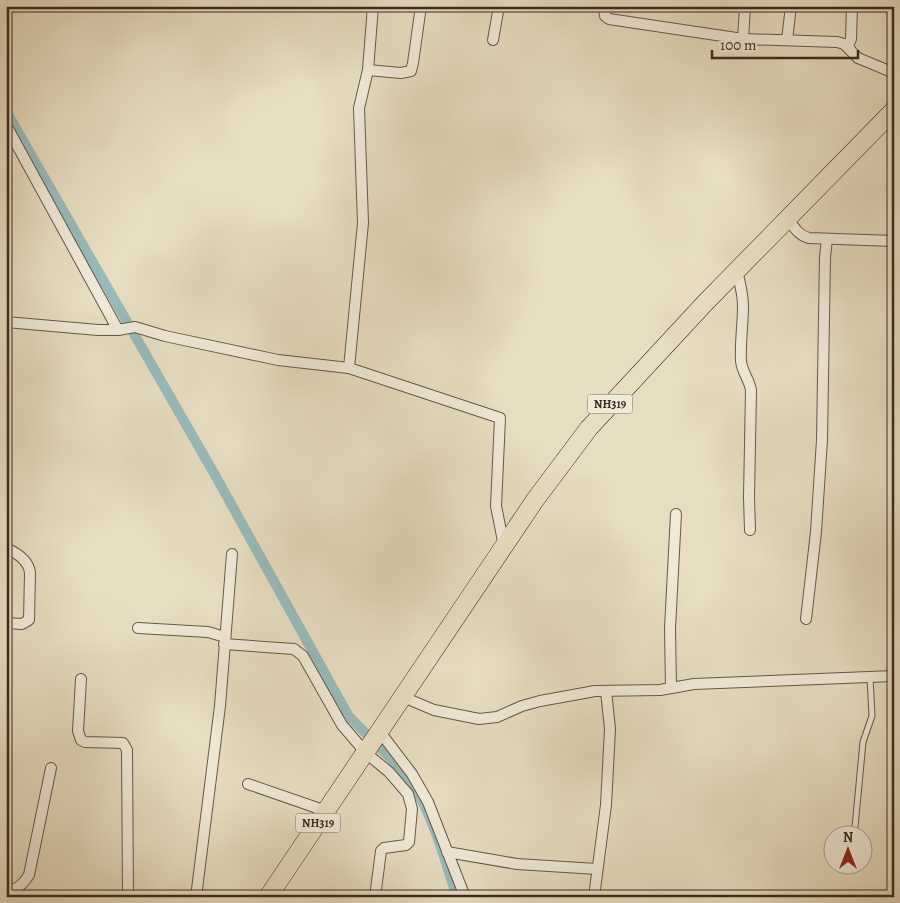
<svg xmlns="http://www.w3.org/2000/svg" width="900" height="903" font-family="Alegreya,serif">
<rect width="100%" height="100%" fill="#e7ddc1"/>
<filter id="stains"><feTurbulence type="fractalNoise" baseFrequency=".004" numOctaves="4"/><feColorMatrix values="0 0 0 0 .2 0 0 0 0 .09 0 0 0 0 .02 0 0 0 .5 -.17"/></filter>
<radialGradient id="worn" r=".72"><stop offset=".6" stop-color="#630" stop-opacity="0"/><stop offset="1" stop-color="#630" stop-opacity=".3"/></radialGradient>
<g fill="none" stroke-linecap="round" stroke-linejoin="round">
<path stroke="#98baba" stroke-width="10" d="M6,111l209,364 133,240c19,21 41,39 58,61 27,35 37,80 51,121"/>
<defs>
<g id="lane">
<path d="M6,774l1,-6"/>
<path d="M855,827l8,-85 9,-26 -2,-39"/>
</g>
<g id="street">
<path d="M604,6l1,10 4,3 134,20 94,3 7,2 14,14 36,15"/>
<path d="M743,39l2,-33"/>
<path d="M493,40l6,-34"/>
<path d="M787,40l4,-34"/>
<path d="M850,49l-2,-3 3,-7 1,-33"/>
<path d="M368,70l33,3 10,-2 2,-8 8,-57"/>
<path d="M6,125l112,205"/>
<path d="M788,219c6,8 11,17 21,19l85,3"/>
<path d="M737,271c3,12 6,23 6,35 0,18 -3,37 -2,55 1,11 8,18 10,29l-2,107 1,33"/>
<path d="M6,322l92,8h20l17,-3 30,9 113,24 71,8 151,50 -4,88 8,40"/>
<path d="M349,368l14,-145 -4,-115 9,-38 5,-64"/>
<path d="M6,548c11,5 23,13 24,25l-1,47 -7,4 -16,-1"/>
<path d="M806,619l10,-87 6,-92 3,-183 2,-18"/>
<path d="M138,628l70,4 17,5"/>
<path d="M224,644l70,5 9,7 39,69 24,28 23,19 19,22 4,15 -3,33 -3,3 -22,3 -3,3 -6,46"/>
<path d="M81,679l-3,52 3,9 4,2 38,1 4,7 1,147"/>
<path d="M671,688l-1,-60 6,-114"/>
<path d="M403,697l31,13 45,9 18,-2 25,-11 18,-5 55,-10 65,-1 34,-6 200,-8"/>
<path d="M380,732l32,42 16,28 37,95"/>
<path d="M248,784l78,27"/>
<path d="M447,852l70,12 80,5"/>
<path d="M6,891c12,-1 17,-7 23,-16l22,-107"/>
<path d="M196,897l24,-191 12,-152"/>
<path d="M594,897l12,-92 4,-76 -4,-38"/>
</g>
<path id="highway" d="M268,897l267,-397 54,-72 116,-125 189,-193"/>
</defs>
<use href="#lane" stroke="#685748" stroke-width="7"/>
<use href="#street" stroke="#685748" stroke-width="12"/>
<use href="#highway" stroke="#3d2a20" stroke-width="19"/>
<use href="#lane" stroke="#efe9d7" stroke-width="5"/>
<use href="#street" stroke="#efe9d7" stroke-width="10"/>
<use href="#highway" stroke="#e7ddc1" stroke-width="18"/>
</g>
<g text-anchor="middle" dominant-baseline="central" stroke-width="4.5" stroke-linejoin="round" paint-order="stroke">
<g fill="#efe9d7" stroke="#726357" stroke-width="1">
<rect x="587.5" y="394.5" width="45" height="19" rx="4"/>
<rect x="295.5" y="813.5" width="45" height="19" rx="4"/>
</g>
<g font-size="12" font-weight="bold" fill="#3d2a20">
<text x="610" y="404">NH319</text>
<text x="318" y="823">NH319</text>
</g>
</g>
<rect width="900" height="903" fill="none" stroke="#e7ddc1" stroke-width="25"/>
<rect x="8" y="8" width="885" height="888" fill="none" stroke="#3d2a20" stroke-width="2.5"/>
<rect x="12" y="12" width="875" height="878" fill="none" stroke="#3d2a20"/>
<g transform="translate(848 850)"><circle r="24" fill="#efe9d7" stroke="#a89d8e"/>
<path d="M0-4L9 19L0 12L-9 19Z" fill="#8f2418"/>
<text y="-8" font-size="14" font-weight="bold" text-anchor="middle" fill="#3d2a20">N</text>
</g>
<path d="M712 50v8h146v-8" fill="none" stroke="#3d2a20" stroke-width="2.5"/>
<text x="720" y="50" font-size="15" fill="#3d2a20" stroke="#efe9d7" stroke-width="4" paint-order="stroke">100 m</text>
<rect width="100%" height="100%" filter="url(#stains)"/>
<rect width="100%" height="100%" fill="url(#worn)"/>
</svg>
